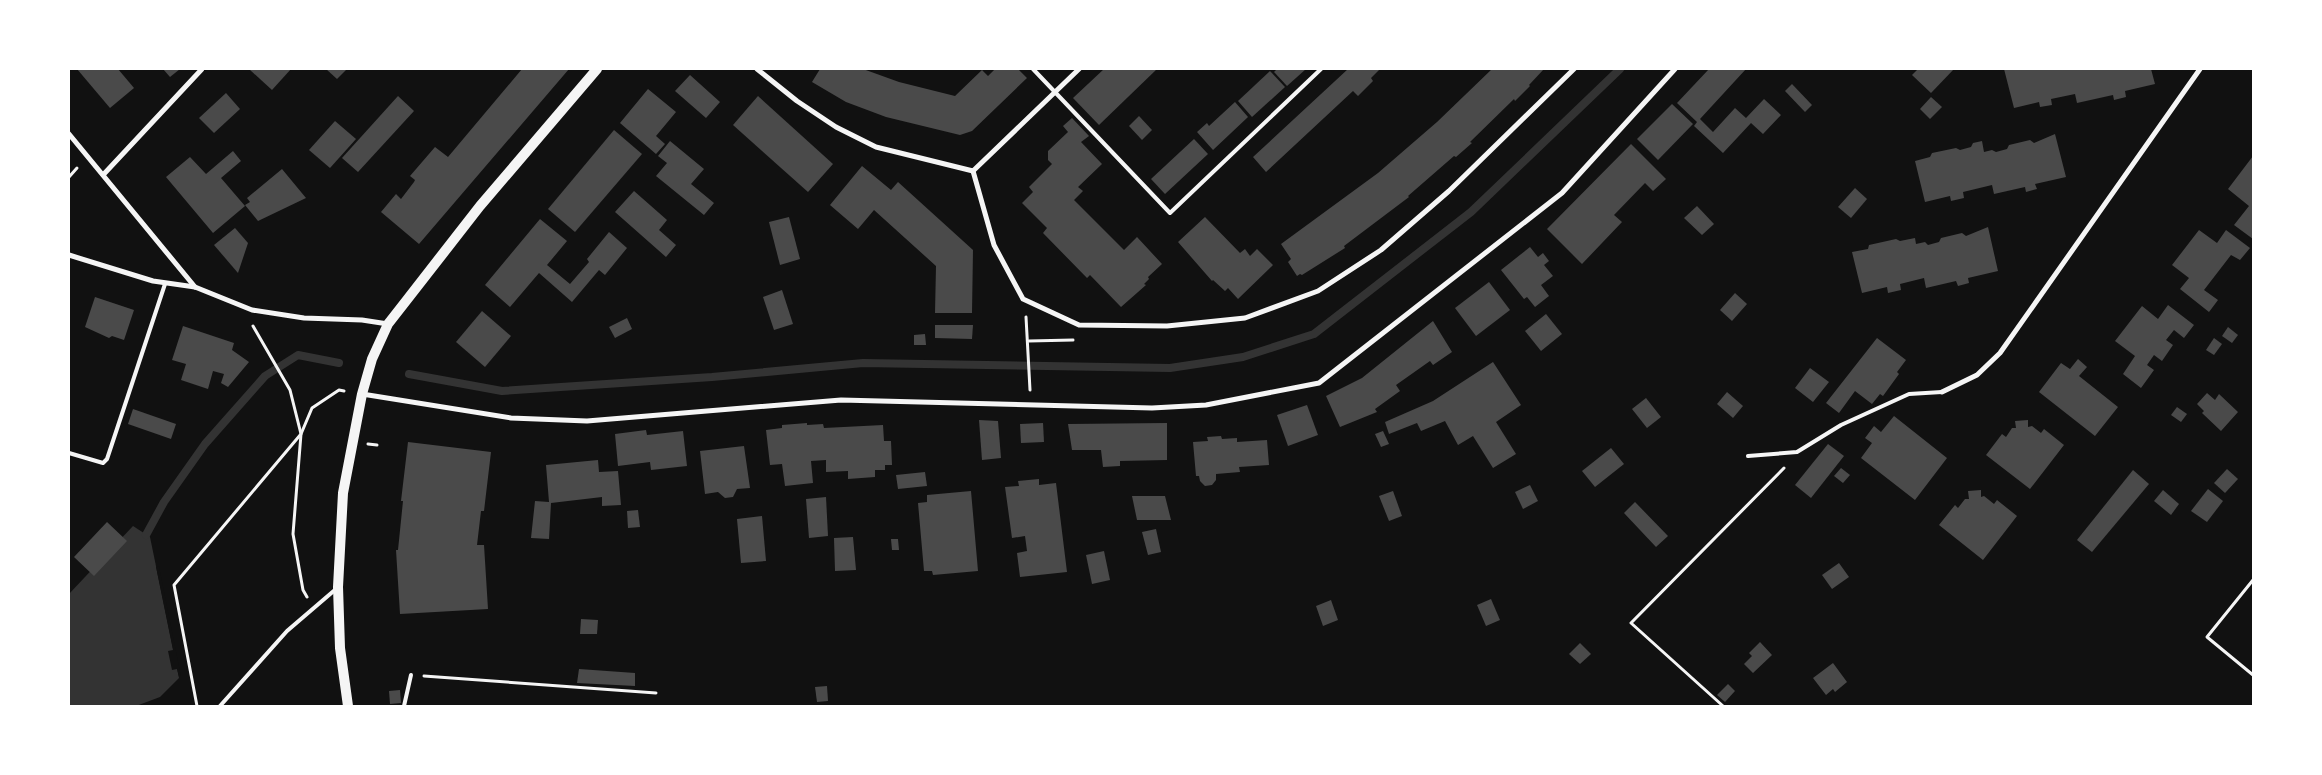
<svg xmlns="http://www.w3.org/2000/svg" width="2322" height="775" font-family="Cabin,sans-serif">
<rect width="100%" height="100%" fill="#111"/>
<path fill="#333" d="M133,526l17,11 29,141 -19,19 -24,9h-67v-112z"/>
<path fill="#111" d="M159,566l22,110 -2,1 -2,-8 -5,1 -4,-19 5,-1 -17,-83z"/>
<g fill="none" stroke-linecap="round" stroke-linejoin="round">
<g stroke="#333" stroke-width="8">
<path d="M409,374l93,17 210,-14 151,-14 307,5 73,-11 71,-23 157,-122 149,-143"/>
<path d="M146,535l18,-33 41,-58 60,-68 33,-21 41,8"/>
</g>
</g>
<g fill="#4a4a4a">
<path d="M77,69h41l16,19 -24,20z"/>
<path d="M163,69h17l-10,8z"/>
<path d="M249,69h42l-19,21z"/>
<path d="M326,69h21l-10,10z"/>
<path d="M522,69h47l-150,175 -38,-32 15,-18 5,5 13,-17 1,-2 -5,-4 25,-29 13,10z"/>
<path d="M820,69h43l36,13 56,14 27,-26 6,6 7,-7h23l9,9 -55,53 -12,4 -74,-18 -40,-15 -34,-20z"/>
<path d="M1104,69h53l-58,56 -26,-27z"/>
<path d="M1277,69h29l-19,17 -13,-14z"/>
<path d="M1348,69h32l-9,9 2,3 -15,15 -5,-5 -87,81 -13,-15z"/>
<path d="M1492,69h52l-15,16 1,1 -15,15 -1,-2 -44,43 2,1 -16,14 -2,-1 -46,40 1,1 -65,49 1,2 -43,27 -2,-1 -3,2 -9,-14 3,-3 -10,-15 97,-71 59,-51z"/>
<path d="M1709,69h37l-46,50 13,13 22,-24 11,10 18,-19 17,16 -18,19 -12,-11 -28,30 -29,-27 3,-4 -20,-19z"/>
<path d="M1918,69h36l-23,24 -19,-18z"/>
<path d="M2004,69h147l4,15 -30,7 1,6 -12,3 -1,-5 -36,8 -2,-9 -24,5 1,6 -12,2 -1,-5 -25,6z"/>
<path d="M1270,71l15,16 -33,30 -14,-16z"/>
<path d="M690,75l30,27 -14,16 -31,-27z"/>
<path d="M1792,84l20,21 -7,7 -20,-21z"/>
<path d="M648,89l28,23 -20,24 9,8 -9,10 -36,-31z"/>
<path d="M226,93l14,16 -26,24 -15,-15z"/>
<path d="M398,96l16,15 -56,61 -16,-14z"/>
<path d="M758,96l75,68 -25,28 -75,-67z"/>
<path d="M1931,97l11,10 -12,12 -10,-10z"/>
<path d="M1235,102l13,15 -35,33 -16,-18 10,-9 2,3z"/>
<path d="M1672,104l21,20 -35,36 -21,-21z"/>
<path d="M1139,116l13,14 -10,10 -13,-14z"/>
<path d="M1072,118l17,18 -8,6 21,22 -24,23 5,4 -9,9 50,50 13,-13 25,27 -14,13 1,2 -5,5 2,1 -25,22 -31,-32 -3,3 -44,-45 4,-5 -25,-25 11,-11 -4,-5 23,-23 -4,-4v-9l20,-19 -5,-6z"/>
<path d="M335,121l21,18 -26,29 -21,-18z"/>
<path d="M614,130l28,24 -67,78 -27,-23z"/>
<path d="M2055,134l11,43 -31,7 2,5 -11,3 -1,-5 -31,7 -2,-9 -29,7 1,6 -13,3 -1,-5 -25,6 -10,-41 15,-4 2,-4 24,-5 4,2 11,-3 2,-4 9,-2 2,11 8,-2 4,2 11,-3 2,-4 21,-5 4,3z"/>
<path d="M1194,139l14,15 -43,40 -14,-15z"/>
<path d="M670,141l34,28 -13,15 23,19 -10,12 -48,-39 11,-13 -9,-7z"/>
<path d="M1631,144l35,35 -13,12 -8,-8 -31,32 8,7 -40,42 -35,-35z"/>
<path d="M233,151l8,10 -20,17 24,28 -32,27 -47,-56 24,-20 16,17z"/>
<path d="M2253,156v83l-19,-14 15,-19 -21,-17z"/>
<path d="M862,166l29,24 7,-8 75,68 -1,63h-37l1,-47 -62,-56 -16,19 -28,-24z"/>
<path d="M282,169l24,29 -48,23 -13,-16 5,-3 -3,-4z"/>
<path d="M1855,188l12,11 -16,19 -13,-11z"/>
<path d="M634,191l33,29 -8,10 17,15 -10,12 -51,-45z"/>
<path d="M1697,206l17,18 -12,11 -18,-17z"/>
<path d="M789,217l11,42 -20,6 -11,-43z"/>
<path d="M1205,217l35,36 5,-4 5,7 7,-7 16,16 -35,34 -10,-11 -3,3 -12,-11 -1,1 -34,-39z"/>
<path d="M540,219l27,22 -20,24 23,19 19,-22 -2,-3 22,-27 18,16 -22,27 -6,-5 -27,32 -33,-29 -29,34 -25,-22z"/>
<path d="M1988,227l10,44 -30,7 1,5 -11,3 -2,-5 -30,7 -2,-10 -24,6 1,6 -13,3 -1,-6 -25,6 -10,-41 16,-3 1,-4 27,-6 4,2 15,-3 1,6 9,-2 3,3 11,-3 2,-4 21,-5 4,3z"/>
<path d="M235,228l13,15 -10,30 -24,-28z"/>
<path d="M2199,230l18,13 9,-13 24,18 -10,12 -9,-5 -27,35 14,10 -9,12 -29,-23 9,-11 -17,-13z"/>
<path d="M1530,247l8,10 5,-4 6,8 -5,4 9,11 -12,9 8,11 -14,11 -8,-10 -3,2 -23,-29z"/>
<path d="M1489,282l21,28 -34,26 -21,-28z"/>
<path d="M782,290l11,34 -19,6 -11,-33z"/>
<path d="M1735,293l12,11 -15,17 -12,-11z"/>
<path d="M95,297l39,13 -10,30 -12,-4 -3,2 -24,-11z"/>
<path d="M2168,305l26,20 -10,13 -10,-8 -8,10 7,5 -11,16 -8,-6 -7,10 7,5 -13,18 -18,-14 12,-18 -20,-15 27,-35 16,13z"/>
<path d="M482,311l29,25 -26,31 -29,-25z"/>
<path d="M1546,314l16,20 -21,17 -16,-20z"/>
<path d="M627,318l5,11 -17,9 -6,-11z"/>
<path d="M1433,321l19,31 -19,13 -3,-4 -34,24 4,6 -25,18 2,3 -37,15 -14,-31 36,-18z"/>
<path d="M935,325h38l-1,14 -37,-1z"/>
<path d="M183,326l51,17 -2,7 17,12 -21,25 -7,-4 3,-9 -11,-3 -5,18 -27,-9 5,-16 -14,-4z"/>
<path d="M2228,327l10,8 -6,8 -10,-7z"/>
<path d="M925,334l1,11h-12v-10z"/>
<path d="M1877,338l29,22 -9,12 2,2 -16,22 -3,-2 -8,10 -17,-13 -16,22 -13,-10z"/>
<path d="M2214,338l8,6 -8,11 -8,-5z"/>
<path d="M2078,359l9,8 -8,9 39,31 -23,29 -56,-44 22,-29 9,6z"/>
<path d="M1493,362l28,43 -25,17 20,32 -23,14 -20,-32 -15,9 -13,-24 -24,10 -4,-8 -28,11 -4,-12 48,-21z"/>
<path d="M1810,368l19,14 -16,20 -18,-14z"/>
<path d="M1727,392l16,14 -10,12 -16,-14z"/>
<path d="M2207,393l8,7 4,-6 19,18 -17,19 -19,-18 2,-2 -7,-7z"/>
<path d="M1646,398l15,19 -14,11 -15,-19z"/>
<path d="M1307,405l11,30 -30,11 -11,-31z"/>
<path d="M2177,407l10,7 -6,8 -10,-7z"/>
<path d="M133,409l43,15 -5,15 -43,-15z"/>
<path d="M1894,416l53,42 -32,42 -54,-42 11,-15 -7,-5 9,-12 7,6z"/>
<path d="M979,420l19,1 3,37 -19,2z"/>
<path d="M2028,420v7l4,-1 9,7 3,-4 20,16 -34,44 -44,-34 16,-21 4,3 6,-9h4l-1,-7z"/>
<path d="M807,423v2l16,-1 1,4 59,-3 1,16h7l1,24h-7v5h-10v7l-27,2v-8l-22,1v-12l-15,1 2,22 -28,3 -3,-22 -12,1 -4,-35 16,-2v-3z"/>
<path d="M1043,423l1,19 -23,1 -1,-19z"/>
<path d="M1167,423v37l-47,1v5l-17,1 -2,-17h-29l-4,-26z"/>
<path d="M646,430l1,5 36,-4 4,35 -36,4 -1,-8 -32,4 -3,-32z"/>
<path d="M1383,431l6,13 -8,3 -6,-13z"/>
<path d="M1221,436l1,3 15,-1v4l30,-2 2,25 -30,2 1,5 -24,2v6l-4,5 -7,1 -5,-5 -1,-5h-3l-3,-34 15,-1 -1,-4z"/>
<path d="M408,442l83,10 -7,59h-3l-4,34h7l4,64 -88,5 -4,-64h2l5,-49h-2z"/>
<path d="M1828,444l16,12 -33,42 -16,-13z"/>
<path d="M744,446l6,42 -13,1 -4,8 -8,1 -7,-6 -13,2 -5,-43z"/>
<path d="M1611,448l13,16 -29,23 -13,-16z"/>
<path d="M598,460l1,12 19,-1 3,34 -19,1v-9l-51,6 -2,36 -18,-1 4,-37 14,1 -3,-37z"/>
<path d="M1841,468l9,7 -7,8 -9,-7z"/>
<path d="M2227,469l11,10 -13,14 -11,-10z"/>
<path d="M2133,470l16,14 -57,68 -15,-12z"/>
<path d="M925,472l2,14 -29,3 -2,-14z"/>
<path d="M1039,479v6l17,-2 11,89 -47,5 -3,-24 10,-2 -2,-15 -13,2 -7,-51 14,-1 -1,-5z"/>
<path d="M1530,485l8,16 -15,8 -8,-17z"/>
<path d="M2208,489l15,12 -16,21 -16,-11z"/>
<path d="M1981,490v7l3,-1 10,8 3,-4 20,16 -34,44 -44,-35 16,-20 3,3 7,-9h4l-1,-8z"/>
<path d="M2163,490l16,14 -8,11 -17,-14z"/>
<path d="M971,491l7,80 -45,4 -1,-4h-8l-6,-68 9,-1v-7z"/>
<path d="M1393,491l9,25 -13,5 -10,-25z"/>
<path d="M1132,496h33l6,24h-34z"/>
<path d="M826,497l2,39 -19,2 -3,-39z"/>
<path d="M1635,502l33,34 -12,11 -32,-34z"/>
<path d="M638,510l2,17 -12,1 -1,-17z"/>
<path d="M762,516l4,45 -25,2 -4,-44z"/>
<path d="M107,522l20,19 -33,35 -20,-19z"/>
<path d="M1156,529l5,23 -13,3 -6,-23z"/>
<path d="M853,537l3,33 -21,1 -1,-33z"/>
<path d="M891,539h7l1,11h-7z"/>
<path d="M1104,551l6,29 -18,4 -6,-29z"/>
<path d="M1839,563l10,14 -17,12 -10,-14z"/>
<path d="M1491,599l9,21 -14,6 -9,-21z"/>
<path d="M1331,600l7,20 -15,6 -7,-20z"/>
<path d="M581,619l17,1 -1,14h-17z"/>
<path d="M1760,642l12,13 -19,18 -9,-9 8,-8 -3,-3z"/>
<path d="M1580,643l11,11 -11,10 -11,-10z"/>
<path d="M1833,663l14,19 -12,10 -2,-3 -7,6 -13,-17z"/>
<path d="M579,669l56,4v13l-58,-3z"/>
<path d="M1728,684l7,7 -10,11 -8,-7z"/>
<path d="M827,686l1,15 -11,1 -2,-15z"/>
<path d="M400,690l1,13 -11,1 -1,-13z"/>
</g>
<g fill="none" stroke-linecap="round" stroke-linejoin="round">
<g stroke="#f5f5f5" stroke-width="3">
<path d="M69,177l8,-9"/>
<path d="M1026,317l4,73"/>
<path d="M1029,341l44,-1"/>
<path d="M368,444l9,1"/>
<path d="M2253,580l-46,57 46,38"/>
<path d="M307,597l-4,-7 -10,-56 8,-100 11,-26 27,-18 5,1"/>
<path d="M424,676l232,17"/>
<path d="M197,706l-23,-121 127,-151 -11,-44 -37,-64"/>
<path d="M1723,706l-92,-83 153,-155"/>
</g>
<g stroke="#f5f5f5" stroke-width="4">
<path d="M1033,69l137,144 151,-144"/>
<path d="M69,453l34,10 4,-4 58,-175"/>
<path d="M1748,456l49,-4 44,-27 68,-31 33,-2"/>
<path d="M220,706l67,-75 49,-42"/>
<path d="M404,706l7,-31"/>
</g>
<g stroke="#f5f5f5" stroke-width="5">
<path d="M757,69l40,32 39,26 40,20 97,24"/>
<path d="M69,134l126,153"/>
<path d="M973,171l21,74 29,54 56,26 88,1 78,-8 73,-27 63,-41 68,-59 125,-122"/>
<path d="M973,171l106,-102"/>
<path d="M103,175l99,-106"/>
<path d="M69,255l84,26 42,6 57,23 52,8 58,2 26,4"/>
<path d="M1942,392l35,-17 23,-22 200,-284"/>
<path d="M362,394l149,24 76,3 254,-21 311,8 54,-3 113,-22 243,-190 113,-124"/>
</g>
<path stroke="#f5f5f5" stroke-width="10" d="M348,706l-8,-58 -2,-61 5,-94 19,-99 10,-35 16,-35 18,-23 74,-95 117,-137"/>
</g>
<rect width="2322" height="775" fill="none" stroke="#ffffff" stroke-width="140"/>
</svg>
